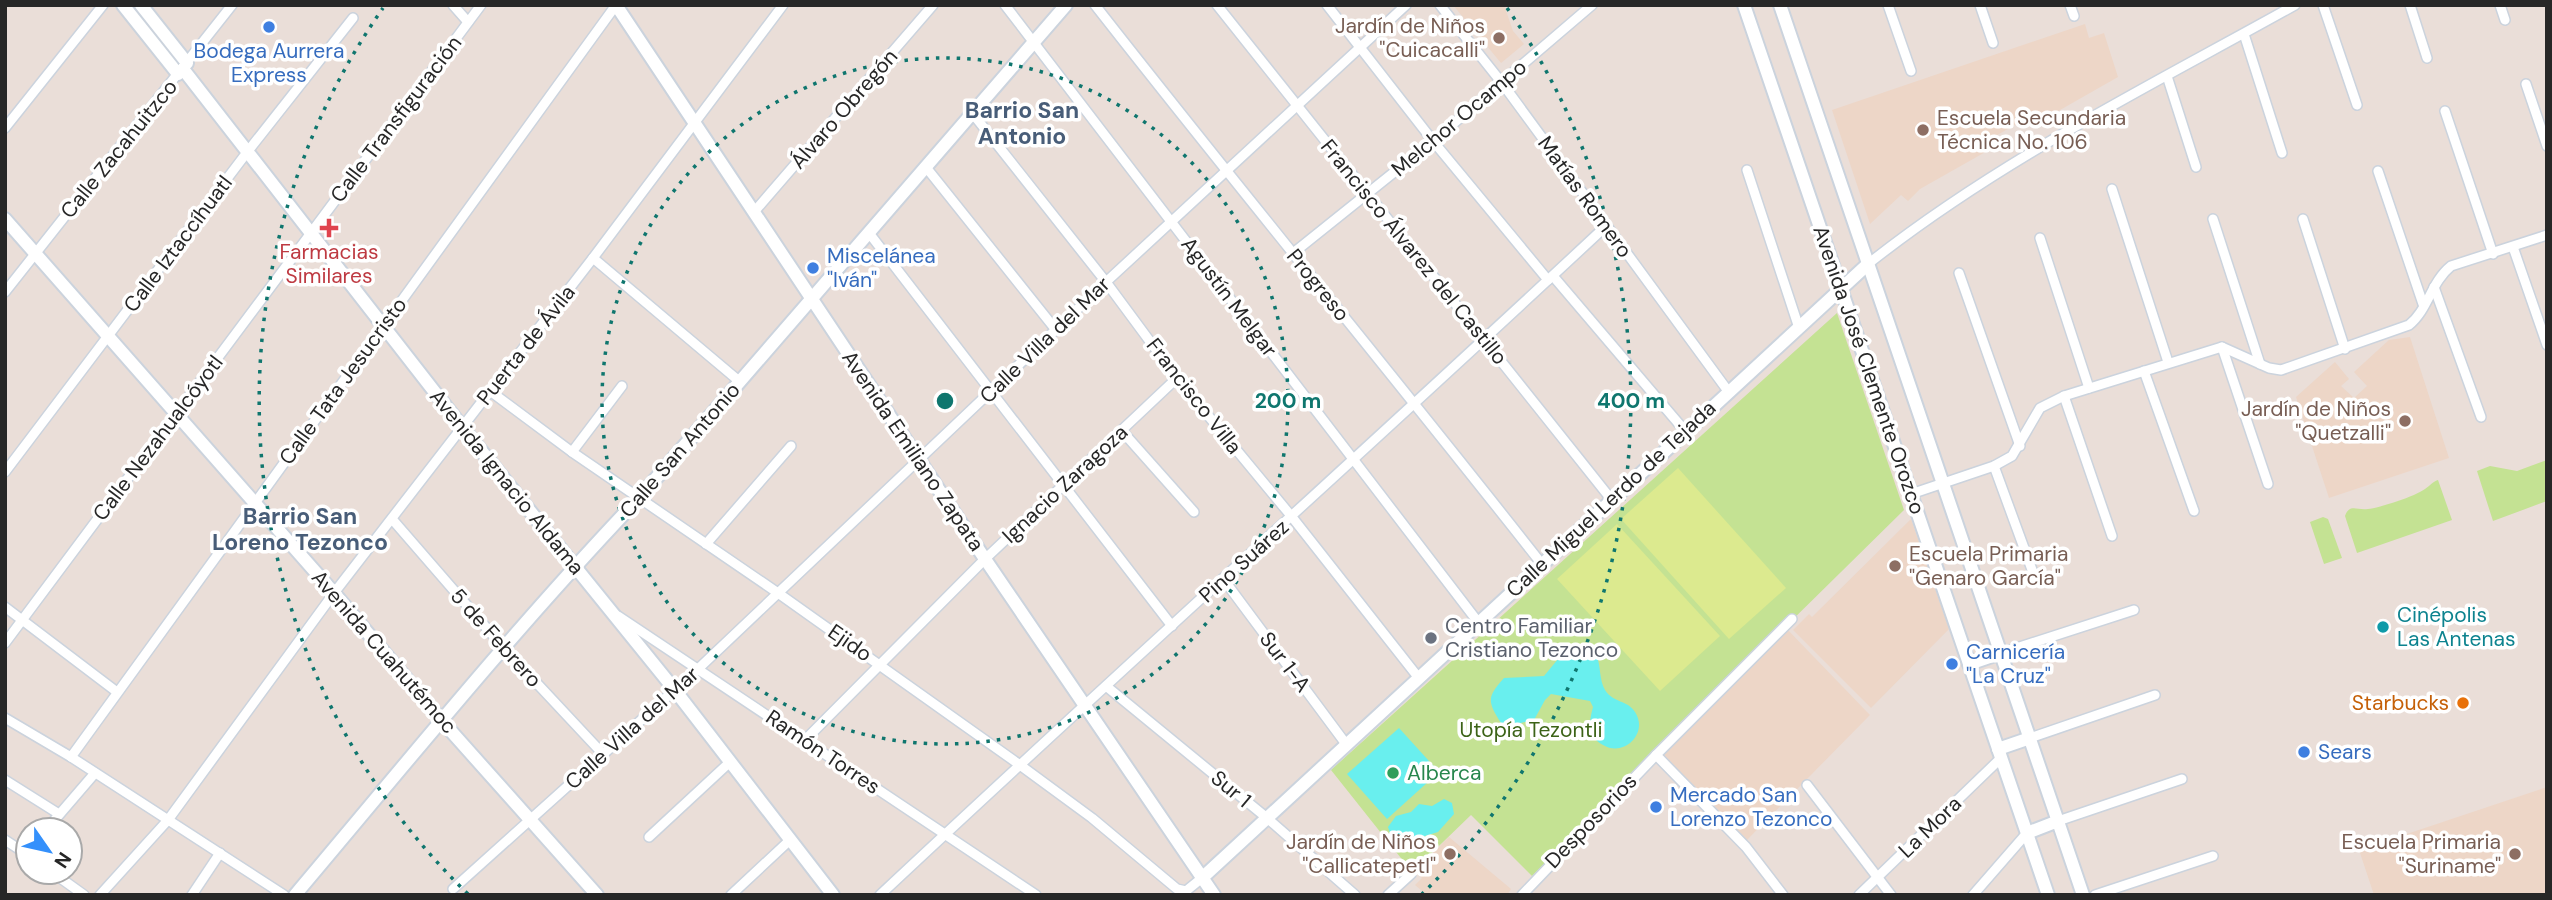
<svg xmlns="http://www.w3.org/2000/svg" width="2552" height="900" font-family="'DM Sans',sans-serif">
<rect width="100%" height="100%" fill="#eaded8"/>
<g fill="#edd6c7">
<path d="M1453,5h51l9,26 11,13 -23,19z"/>
<path d="M2085,24l4,14 15,-5 14,44 -79,45 -5,-8 -42,24 4,8 -76,43 -12,12 -7,-6 -31,29 -38,-114z"/>
<path d="M2410,337l39,121 -120,40 -33,-101 39,-35 14,17 -8,7 13,12 13,-12 -13,-14 35,-32z"/>
<path d="M1911,519l38,110 -78,79 -78,-78 16,-16 3,3z"/>
<path d="M1785,627l85,88 -127,129 -87,-89z"/>
<path d="M2547,787v108h-173l-15,-45z"/>
<path d="M1449,837l62,52 -4,6h-80l-12,-10 7,-7 -7,-8z"/>
</g>
<g fill="#c4e293">
<path d="M1837,313l67,197 -372,366 -61,-61 -59,57 -81,-102z"/>
<path d="M2547,460v41l-54,20 -16,-50 13,-5 27,5z"/>
<path d="M2438,480l14,40 -95,33 -12,-37c5,-13 12,-5 23,-7 11,-1 48,-13 57,-20 6,-4 7,-7 13,-9z"/>
<path d="M2323,517l5,2 14,39 -18,6 -14,-42z"/>
</g>
<g fill="#dcea8f">
<path d="M1678,468l108,120 -57,51 -108,-120z"/>
<path d="M1617,524l103,112 -60,55 -103,-112z"/>
</g>
<g fill="#69efee">
<path d="M1568,647h11l17,7c5,11 3,26 9,36 8,13 23,10 30,22 14,21 -11,46 -32,33 -16,-8 -14,-24 -10,-38l-3,-6 -39,-7 -6,6 -11,20 -18,4 -15,-1c-14,-22 -14,-26 3,-45l40,-2z"/>
<path d="M1399,728l40,44 -52,47 -40,-45z"/>
<path d="M1444,799l8,4 2,11 -16,18 -13,4 -11,9 -16,-1 -7,-8 -3,-9 8,-11 15,-4 8,-8 13,2z"/>
</g>
<g fill="none" stroke-linecap="round" stroke-linejoin="round">
<defs>
<g id="street">
<path d="M453,5l15,17"/>
<path d="M1005,5l473,617"/>
<path d="M1095,5c147,188 299,371 446,558"/>
<path d="M1217,5l394,494"/>
<path d="M1327,5l106,136 115,139"/>
<path d="M1440,5l62,78 226,308"/>
<path d="M1888,5l23,66"/>
<path d="M1980,5l13,38"/>
<path d="M2070,5l4,11"/>
<path d="M2323,5l34,100"/>
<path d="M2410,5l17,53"/>
<path d="M2500,5l5,15"/>
<path d="M2244,34l38,119"/>
<path d="M2167,76l29,91"/>
<path d="M2526,84l21,62"/>
<path d="M2445,111l48,143"/>
<path d="M973,114l133,168 71,96 115,139 126,160"/>
<path d="M5,128l98,-123"/>
<path d="M925,166l131,164"/>
<path d="M1747,170l52,158"/>
<path d="M2378,171l45,133"/>
<path d="M2112,189l56,173"/>
<path d="M754,212l179,-207"/>
<path d="M2213,219l47,145"/>
<path d="M2303,219l42,130"/>
<path d="M869,233l303,393"/>
<path d="M2040,238l49,150"/>
<path d="M2513,247l34,98"/>
<path d="M1292,254l141,-113 159,-136"/>
<path d="M593,258l146,123"/>
<path d="M1868,264c131,-104 282,-178 427,-259"/>
<path d="M1959,273l61,173"/>
<path d="M1553,276l132,155"/>
<path d="M2434,287l47,130"/>
<path d="M5,292l227,-287"/>
<path d="M2222,347l46,137"/>
<path d="M2144,371l50,140"/>
<path d="M490,391l82,61 206,141 242,172 72,53 85,71 9,2 16,-13"/>
<path d="M2064,396l48,140"/>
<path d="M1122,431l72,81"/>
<path d="M572,452l50,-66"/>
<path d="M1994,466l41,112"/>
<path d="M5,472l243,-321 105,-133"/>
<path d="M1911,494l83,-28 18,-10 28,-48 24,-12 158,-49 47,21 12,2 128,-45c19,-15 22,-43 42,-59l96,-31"/>
<path d="M392,519l111,128 100,107"/>
<path d="M706,544l85,-98"/>
<path d="M1224,580l122,164"/>
<path d="M5,607l112,85"/>
<path d="M618,616l418,279"/>
<path d="M5,643l476,-638"/>
<path d="M2001,653l133,-43"/>
<path d="M1106,686l161,132 88,77"/>
<path d="M5,718l66,39 213,138"/>
<path d="M2030,738l125,-43"/>
<path d="M805,740l180,-181 192,-181"/>
<path d="M1656,755l90,92 37,48"/>
<path d="M71,757l545,-752"/>
<path d="M5,780l54,34"/>
<path d="M1807,785l84,110"/>
<path d="M2058,821l124,-42"/>
<path d="M46,830l49,-57"/>
<path d="M649,837l81,-75"/>
<path d="M5,840l23,15"/>
<path d="M52,872l32,23"/>
<path d="M453,889l245,-220 408,-387 300,-277"/>
<path d="M100,895l68,-75 166,-227 259,-335 190,-253"/>
<path d="M192,895l28,-42"/>
<path d="M731,895l59,-55"/>
<path d="M880,895c240,-225 486,-445 726,-669"/>
<path d="M1388,895l23,-21"/>
<path d="M1522,895l134,-140 136,-136"/>
<path d="M1859,895l142,-137"/>
<path d="M1973,895l54,-62"/>
<path d="M2095,895l118,-39"/>
</g>
<g id="secondary">
<path d="M123,5l55,69"/>
<path d="M141,5l46,58"/>
<path d="M616,5l369,554 229,336"/>
<path d="M1744,5l304,890"/>
<path d="M1780,5l303,890"/>
<path d="M183,69l279,358 212,262 159,206"/>
<path d="M5,219l329,374 108,128 155,174"/>
<path d="M1969,664l32,-11"/>
<path d="M1998,749l32,-11"/>
<path d="M2027,833l31,-12"/>
<path d="M1202,878l666,-614"/>
<path d="M295,895c113,-134 223,-270 344,-397l427,-493"/>
</g>
</defs>
<use href="#street" stroke="#cbd3dd" stroke-width="12"/>
<use href="#secondary" stroke="#cbd3dd" stroke-width="16"/>
<use href="#street" stroke="#fff" stroke-width="9"/>
<use href="#secondary" stroke="#fff" stroke-width="12"/>
</g>
<g fill="none" stroke="#0f766e" stroke-width="3.5" stroke-dasharray="3.5 7">
<circle cx="945" cy="401" r="343"/>
<path d="M468 894A686 686 0 0 1 383 8M1507 8A686 686 0 0 1 1422 894"/>
</g>
<g fill="#3f7fe0" stroke="#fff" stroke-width="2.5">
<circle cx="269" cy="27" r="7"/>
<circle cx="813" cy="268" r="7"/>
<circle cx="1952" cy="664" r="7"/>
<circle cx="2304" cy="752" r="7"/>
<circle cx="1656" cy="807" r="7"/>
</g>
<g fill="#8d6e63" stroke="#fff" stroke-width="2.5">
<circle cx="1499" cy="38" r="7"/>
<circle cx="1923" cy="130" r="7"/>
<circle cx="2405" cy="421" r="7"/>
<circle cx="1895" cy="566" r="7"/>
<circle cx="1450" cy="854" r="7"/>
<circle cx="2515" cy="854" r="7"/>
</g>
<path fill="#e0444e" stroke="#fff" stroke-width="2.5" d="M325.5 217.5h7v7h7v7h-7v7h-7v-7h-7v-7h7z"/>
<circle fill="#0f9aa8" stroke="#fff" stroke-width="2.5" cx="2383" cy="627" r="7"/>
<circle fill="#6b7280" stroke="#fff" stroke-width="2.5" cx="1431" cy="638" r="7"/>
<circle fill="#e8710a" stroke="#fff" stroke-width="2.5" cx="2463" cy="703" r="7"/>
<circle fill="#2e9e5b" stroke="#fff" stroke-width="2.5" cx="1393" cy="773" r="7"/>
<g text-anchor="middle" dominant-baseline="central" stroke-width="7" stroke-linejoin="round" paint-order="stroke">
<g font-size="21" fill="#785e54" stroke="#fff" text-anchor="end">
<text x="1485" y="26">Jardín de Niños<tspan x="1485" dy="24">"Cuicacalli"</tspan></text>
<text x="1937" y="118" text-anchor="start">Escuela Secundaria<tspan x="1937" dy="24">Técnica No. 106</tspan></text>
<text x="2391" y="409">Jardín de Niños<tspan x="2391" dy="24">"Quetzalli"</tspan></text>
<text x="1909" y="554" text-anchor="start">Escuela Primaria<tspan x="1909" dy="24">"Genaro García"</tspan></text>
<text x="1436" y="842">Jardín de Niños<tspan x="1436" dy="24">"Callicatepetl"</tspan></text>
<text x="2501" y="842">Escuela Primaria<tspan x="2501" dy="24">"Suriname"</tspan></text>
</g>
<g font-size="21" fill="#366cbe" stroke="#fff" text-anchor="start">
<text x="269" y="51" text-anchor="middle">Bodega Aurrera<tspan x="269" dy="24">Express</tspan></text>
<text x="827" y="256">Miscelánea<tspan x="827" dy="24">"Iván"</tspan></text>
<text x="1966" y="652">Carnicería<tspan x="1966" dy="24">"La Cruz"</tspan></text>
<text x="2318" y="752">Sears</text>
<text x="1670" y="795">Mercado San<tspan x="1670" dy="24">Lorenzo Tezonco</tspan></text>
</g>
<g font-size="21" fill="#272727" stroke="#fff">
<text transform="translate(844 109) rotate(-49)">Álvaro Obregón</text>
<text transform="translate(1459 118) rotate(-40)">Melchor Ocampo</text>
<text transform="translate(396 119) rotate(-53)">Calle Transfiguración</text>
<text transform="translate(119 149) rotate(-51)">Calle Zacahuitzco</text>
<text transform="translate(1585 197) rotate(54)">Matías Romero</text>
<text transform="translate(178 244) rotate(-53)">Calle Iztaccíhuatl</text>
<text transform="translate(1414 252) rotate(51)">Francisco Álvarez del Castillo</text>
<text transform="translate(1318 285) rotate(51)">Progreso</text>
<text transform="translate(1229 297) rotate(53)">Agustín Melgar</text>
<text transform="translate(1045 340) rotate(-44)">Calle Villa del Mar</text>
<text transform="translate(526 345) rotate(-52)">Puerta de Ávila</text>
<text transform="translate(1869 370) rotate(71)">Avenida José Clemente Orozco</text>
<text transform="translate(343 381) rotate(-54)">Calle Tata Jesucristo</text>
<text transform="translate(1194 396) rotate(52)">Francisco Villa</text>
<text transform="translate(158 438) rotate(-53)">Calle Nezahualcóyotl</text>
<text transform="translate(680 450) rotate(-49)">Calle San Antonio</text>
<text transform="translate(913 451) rotate(56)">Avenida Emiliano Zapata</text>
<text transform="translate(507 482) rotate(51)">Avenida Ignacio Aldama</text>
<text transform="translate(1065 484) rotate(-43)">Ignacio Zaragoza</text>
<text transform="translate(1611 499) rotate(-43)">Calle Miguel Lerdo de Tejada</text>
<text transform="translate(1244 561) rotate(-42)">Pino Suárez</text>
<text transform="translate(496 638) rotate(48)">5 de Febrero</text>
<text transform="translate(850 643) rotate(35)">Ejido</text>
<text transform="translate(384 652) rotate(49)">Avenida Cuahutémoc</text>
<text transform="translate(1285 662) rotate(53)">Sur 1-A</text>
<text transform="translate(632 728) rotate(-42)">Calle Villa del Mar</text>
<text transform="translate(823 752) rotate(34)">Ramón Torres</text>
<text transform="translate(1231 789) rotate(40)">Sur 1</text>
<text transform="translate(1591 821) rotate(-46)">Desposorios</text>
<text transform="translate(1930 827) rotate(-44)">La Mora</text>
</g>
<g font-size="21" fill="#be3a42" stroke="#fff">
<text x="329" y="252">Farmacias<tspan x="329" dy="24">Similares</tspan></text>
</g>
<g font-size="21" fill="#0d838f" stroke="#fff" text-anchor="start">
<text x="2397" y="615">Cinépolis<tspan x="2397" dy="24">Las Antenas</tspan></text>
</g>
<g font-size="21" fill="#5b616d" stroke="#fff" text-anchor="start">
<text x="1445" y="626">Centro Familiar<tspan x="1445" dy="24">Cristiano Tezonco</tspan></text>
</g>
<g font-size="21" fill="#c56008" stroke="#fff" text-anchor="end">
<text x="2449" y="703">Starbucks</text>
</g>
<g font-size="21" fill="#3c6318" stroke="#fff">
<text x="1531" y="730">Utopía Tezontli</text>
</g>
<g font-size="21" fill="#27864d" stroke="#fff" text-anchor="start">
<text x="1407" y="773">Alberca</text>
</g>
<g font-size="23" font-weight="bold" fill="#485d78" stroke="#fff">
<text x="1022" y="110">Barrio San<tspan x="1022" dy="26">Antonio</tspan></text>
<text x="300" y="516">Barrio San<tspan x="300" dy="26">Loreno Tezonco</tspan></text>
</g>
</g>
<circle cx="945" cy="401" r="10" fill="#0f766e" stroke="#fff" stroke-width="3.5"/>
<g font-size="21" text-anchor="middle" font-weight="bold" fill="#0f766e" stroke="#fff" stroke-width="7" stroke-linejoin="round" paint-order="stroke">
<text x="1288" y="408">200 m</text>
<text x="1631" y="408">400 m</text>
</g>
<rect width="2552" height="900" fill="none" stroke="#272727" stroke-width="14"/>
<g transform="translate(49 851) rotate(124)"><circle r="33" fill="#ffffff" stroke="#a9a9a9" stroke-width="2"/>
<path d="M0-5L12 26L0 18L-12 26Z" fill="#3490fb"/>
<text y="-10" font-size="19" font-weight="bold" text-anchor="middle" fill="#272727">N</text>
</g>
</svg>
